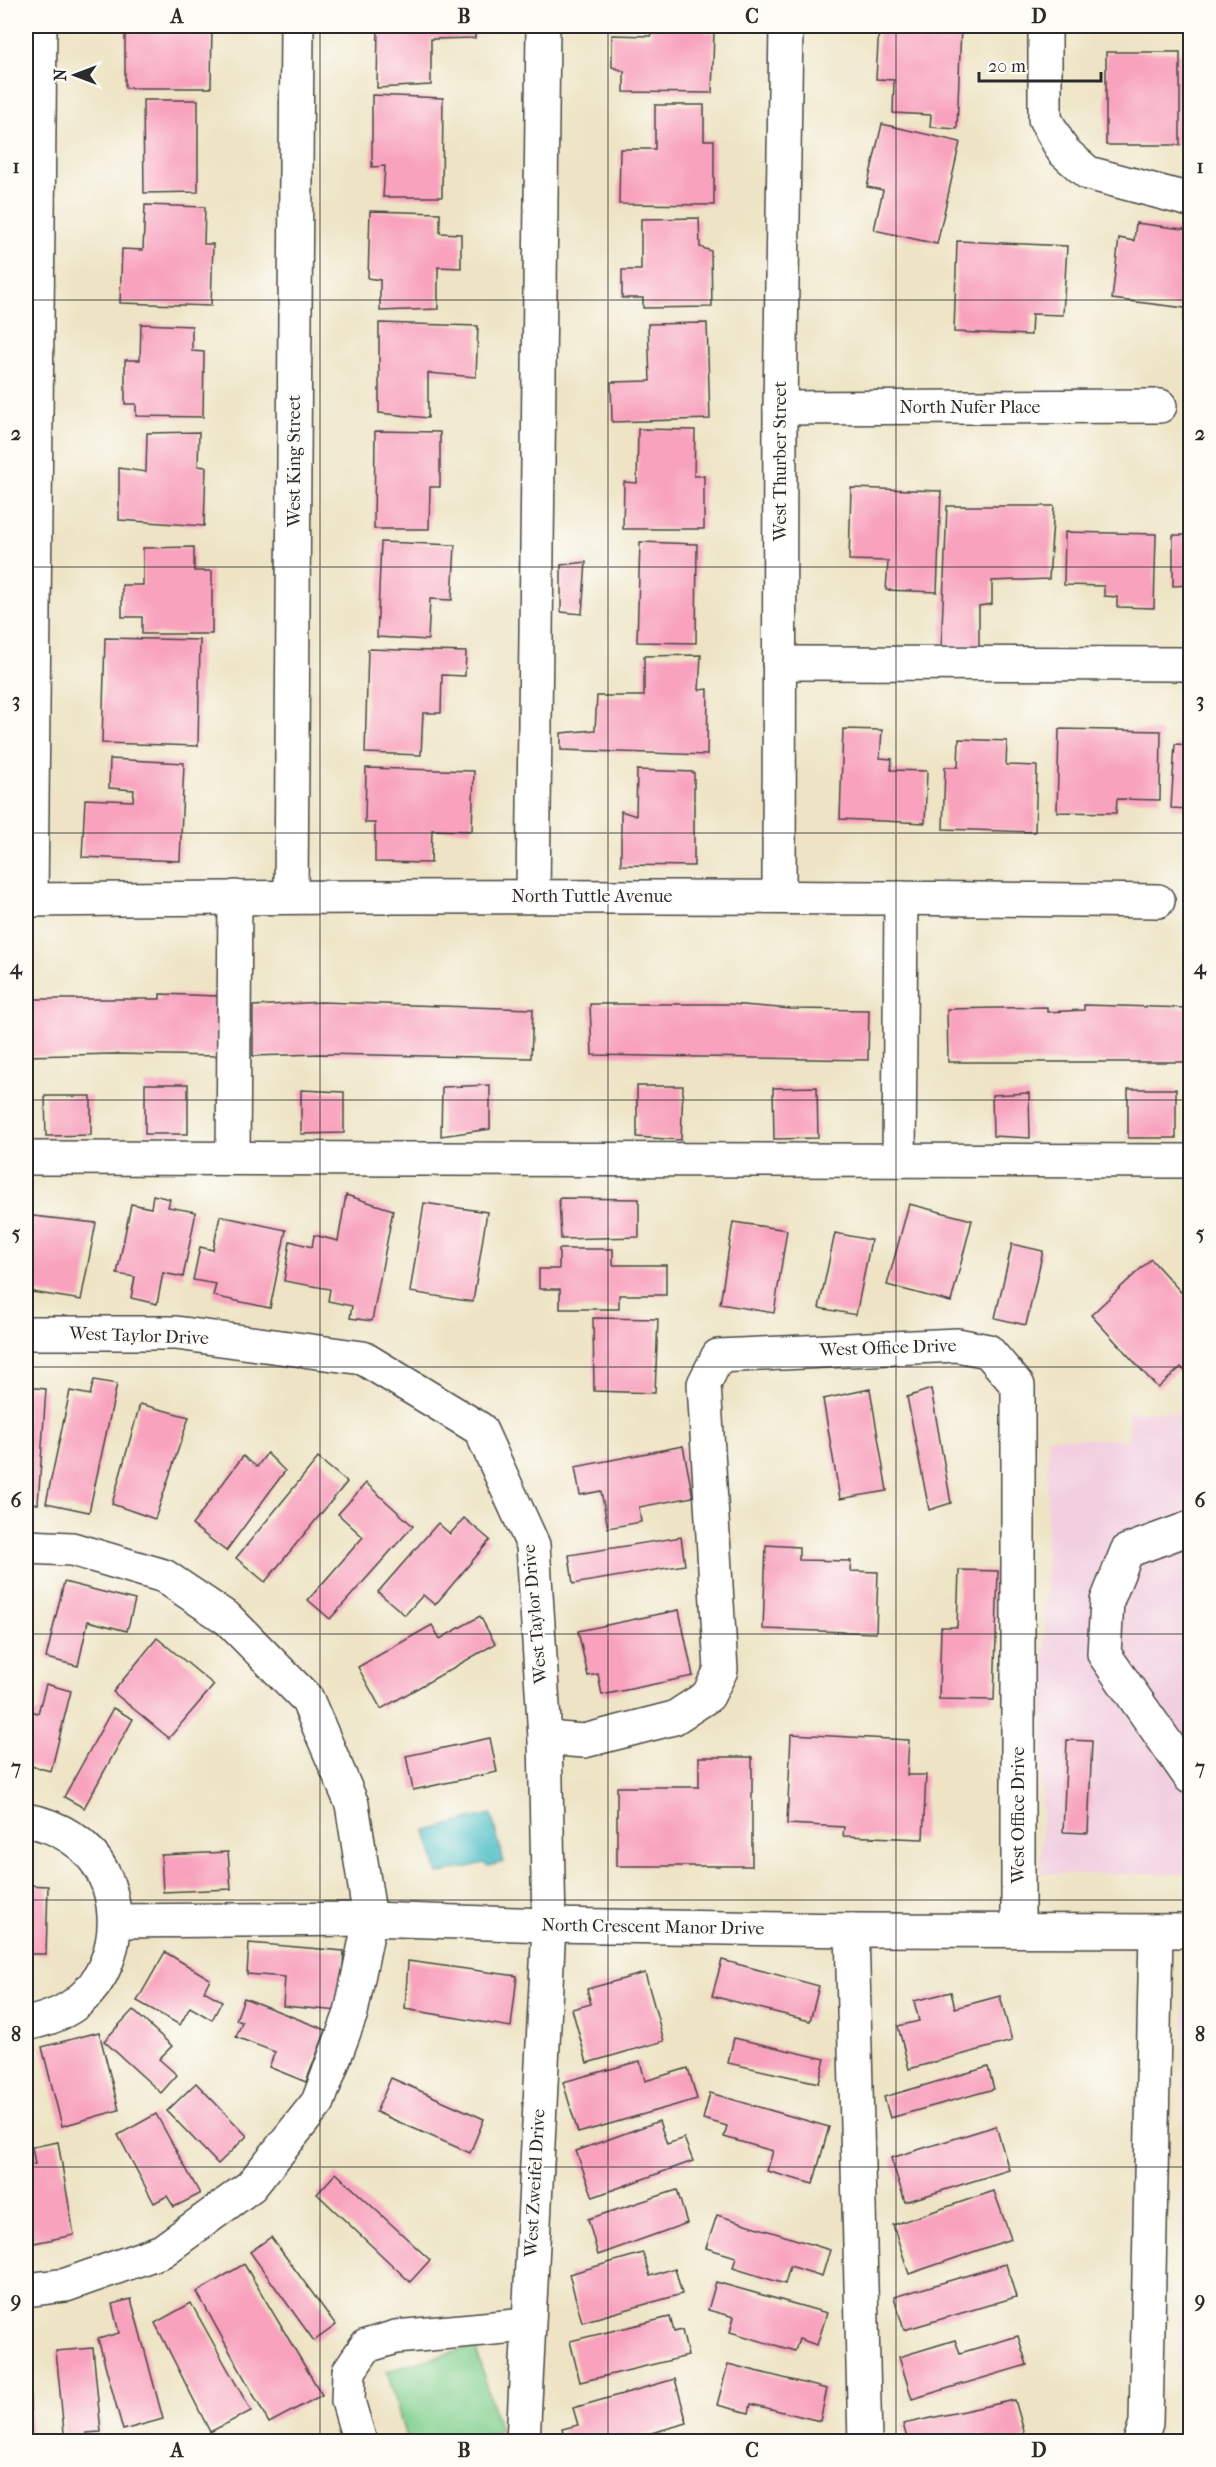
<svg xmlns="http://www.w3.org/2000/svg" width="1216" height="2467" font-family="'IM FELL French Canon',serif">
<rect width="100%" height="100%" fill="#fdfcf7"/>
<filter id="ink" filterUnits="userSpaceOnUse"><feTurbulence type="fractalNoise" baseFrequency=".0167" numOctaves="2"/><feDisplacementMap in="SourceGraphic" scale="12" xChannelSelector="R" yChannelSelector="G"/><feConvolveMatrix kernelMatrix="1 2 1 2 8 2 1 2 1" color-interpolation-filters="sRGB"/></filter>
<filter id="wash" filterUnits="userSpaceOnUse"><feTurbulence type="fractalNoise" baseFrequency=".008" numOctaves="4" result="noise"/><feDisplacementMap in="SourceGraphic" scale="24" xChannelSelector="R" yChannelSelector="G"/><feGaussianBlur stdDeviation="1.35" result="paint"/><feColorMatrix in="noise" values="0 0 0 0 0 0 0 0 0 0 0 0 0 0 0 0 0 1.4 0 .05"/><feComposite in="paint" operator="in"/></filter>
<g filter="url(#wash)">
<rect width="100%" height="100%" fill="#eee4c5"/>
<path fill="#f2cfe0" d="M1128,1412h62v1029h-12l8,-567h-145l7,-437 80,3z"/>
<path fill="#82d08e" stroke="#567e5c" stroke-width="1.5" d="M475,2346l25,85 -38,10h-55l-20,-70z"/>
<path fill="#51bfc7" stroke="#3e7579" stroke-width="1.5" d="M491,1814l13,48 -16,4 -4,-3 -46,11 -12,-43z"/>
<g id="blocks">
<g fill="#f8a2bd">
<path d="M125,26h87l-1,62h-86z"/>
<path d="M378,26h97v12l-44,1v46l-54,3z"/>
<path d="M651,26h54v6h9l-2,61 -88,-1v-21l-12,-4v-32l39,1z"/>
<path d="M879,26h82l-4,103 -27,-2 1,-12 -38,-2 1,-33 -18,-1z"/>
<rect x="1106" y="52" width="74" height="93"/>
<path d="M372,95l71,3 -1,99h-59l2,-31 -13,1z"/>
<path d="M143,100h55v92l-54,1z"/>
<path d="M655,105h49v35h10v65l-95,-1 1,-55h35z"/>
<path d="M882,124l78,18 -23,102 -63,-14 9,-40 -16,-3z"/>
<path d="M145,205l60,2 -1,37h9l-2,62 -91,-3 2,-54 21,1z"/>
<path d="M370,211l70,2v20l21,1v34l-23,-1v42l-58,2v-31l-12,-2z"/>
<path d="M699,218l1,29 11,4 1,56 -69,1v-10h-21v-28h19v-51z"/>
<path d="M1136,223l54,7v93l-7,-1 2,-14 -73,-9 7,-61 15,3z"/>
<path d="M957,241l110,5 -4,69 -31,-1 -1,21 -77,-3z"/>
<path d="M379,323l99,3 -2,51 -48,-4v45l-49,-5z"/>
<path d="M707,323l3,96 -98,3 -1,-40 39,-1 -2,-57z"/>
<path d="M141,324l51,2v25l12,1 -1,65 -67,-1v-12h-11v-44h15z"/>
<path d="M638,429l57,1 -1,46h10v53h-81l1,-47 13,1z"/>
<path d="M375,431l65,1v55h-10l-1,42h-55z"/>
<path d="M199,432l-1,34 8,1 -2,59 -85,-6v-52l27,4 1,-39z"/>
<path d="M851,488l90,3 -4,101 -51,-2 2,-29 -39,-1z"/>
<path d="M947,506h107l-5,73 -57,2v23l-13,2v46h-38z"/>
<path d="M1065,532l91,2 -2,74 -37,-1v-10l-13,-1v-10l-40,-1z"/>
<path d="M1173,535h17v50l-17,1z"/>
<path d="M381,542l74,3 -3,55 -22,-1 -2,41 -51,-3z"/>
<path d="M640,542l57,2 -1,99 -59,-1z"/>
<path d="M194,547v24h18v63h-70v-17h-20v-32h21v-37z"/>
<path d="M586,562l-4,52 -21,-2v-47z"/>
<path d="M105,638l95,2 -2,106 -96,-3z"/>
<path d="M368,649l98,3 -1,24 -23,-1 -1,38h-18l-2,42 -56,-2z"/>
<path d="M701,655l-2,35 9,-1 -1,66 -146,-5v-17l34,-3 2,-34h47v-40z"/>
<path d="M843,729l39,1 -2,28 12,1 -1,11 36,1 -2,52 -85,-4z"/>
<path d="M1059,729l102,2 -1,69 -43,-1 -1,14 -59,-1z"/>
<path d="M959,739l48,2 -1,24 31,1 -2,66 -92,-3 2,-62h13z"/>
<path d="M1175,744l15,1v64l-19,-1z"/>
<path d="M110,759l74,4 -4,98 -98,-4 3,-58 48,2 1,-11 -25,-2z"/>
<path d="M366,768l108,3 -2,60 -40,-1 -1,33 -56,-1v-39h-10z"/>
<path d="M637,770l57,2v94l-73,-1v-54l15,5z"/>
<path d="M160,994l58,2 -1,60 -102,-2 -89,2v-57h134z"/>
<path d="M321,1002l212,7 -2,49 -211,-4 -67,2v-50z"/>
<path d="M590,1004h140l61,5 78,1 -1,50 -276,-5z"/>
<path d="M1084,1005l106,3v54h-242l-1,-53 100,-2v5l37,-2z"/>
<rect x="145" y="1084" width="43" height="50"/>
<path d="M490,1085v44l-49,7 1,-49z"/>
<path d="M637,1086h46l-2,54 -44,-3z"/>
<path d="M817,1087l1,51 -44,1 -1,-51z"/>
<rect x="1128" y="1089" width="48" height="49"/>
<path d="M301,1090l43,2v41l-43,1z"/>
<path d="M1029,1093l1,45 -37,-2 -1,-41z"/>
<path d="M45,1096h46v39l-45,1z"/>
<path d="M153,1195l17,4 -2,8 28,5 -13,65 -20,-4 -6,31 -26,-6 4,-21 -18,-3 14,-70 20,4z"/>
<path d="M346,1195l47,15 -21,111 -22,-3 2,-12 -24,-5 2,-12 -46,-8 6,-40 22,6 2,-12 24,6z"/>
<path d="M559,1198l80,1v38l-78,2z"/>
<path d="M424,1203l63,9 -14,90 -63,-10z"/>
<path d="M909,1204l63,16 -21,82 -64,-17z"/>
<path d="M33,1216l63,7 -15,77 -55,-9v-26z"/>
<path d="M220,1216l66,14 -16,78 -57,-12 3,-12 -23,-4 7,-33 13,3z"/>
<path d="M733,1222l54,8 -13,83 -54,-9z"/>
<path d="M835,1233l36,7 -15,75 -37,-7z"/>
<path d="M1012,1244l31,7 -17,74 -31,-7z"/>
<path d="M559,1249h54v16h53v30h-47v14h-59v-20h-21v-20h20z"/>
<path d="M1151,1259l39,43v75l-9,-10 -23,21 -67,-73z"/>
<path d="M593,1318l65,1 -3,74 -61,-2z"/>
<path d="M94,1380l23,4 -28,128 -43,-9 24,-112 20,4z"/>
<path d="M26,1387l20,2 -8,115 -12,-2z"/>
<path d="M870,1389l17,102 -47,8 -17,-100z"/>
<path d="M931,1389l20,114 -22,7 -22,-113z"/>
<path d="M140,1404l49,13 -34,102 -43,-15z"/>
<path d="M683,1446l10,51 -54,10 2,15 -33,6 -7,-37 -21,4 -5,-28z"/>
<path d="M267,1453l18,18 -59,80 -34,-26 51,-69 14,11z"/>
<path d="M318,1458l29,24 -82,100 -29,-24z"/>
<path d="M366,1483l47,43 -83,93 -22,-19 55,-63 -25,-23z"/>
<path d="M464,1518l26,22 -55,65 -12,-10 -18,20 -27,-23 60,-69 12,11z"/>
<path d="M681,1537l4,28 -112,19 -4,-29z"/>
<path d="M766,1545l33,2v13l52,1 -1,10 28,1 -2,61 -113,-4z"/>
<path d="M959,1570l39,1 -4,129 -55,-1 2,-72h16z"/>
<path d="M64,1582l71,18 -8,31 -39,-10 -10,45 -32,-8z"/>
<path d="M679,1610l14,66 -91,19 -4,-21 -10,2 -10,-45z"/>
<path d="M480,1616l15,28 -114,65 -23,-42 74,-42 8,14z"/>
<path d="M157,1638l57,47 -45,53 -56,-46z"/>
<path d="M46,1684l25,7 -20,80 -25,-6v-55l12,3z"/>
<path d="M113,1708l20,11 -49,89 -20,-11z"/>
<path d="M791,1734l118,6 -2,35h19l-3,64 -80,-3 1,-9 -57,-3z"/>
<path d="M490,1738l7,34 -84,18 -7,-34z"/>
<path d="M1067,1740l25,1 -4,92 -25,-1z"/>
<path d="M699,1757h53v109h-135v-79h82z"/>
<path d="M228,1852l3,37 -68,3 -2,-37z"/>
<path d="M26,1885l22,1 -2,68h-20z"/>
<path d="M249,1943l95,8 -4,60 -57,-5 2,-29 -38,-3z"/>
<path d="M165,1952l45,27 -6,12 18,10 -10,19 -22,-13 -10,18 -43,-24z"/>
<path d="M722,1960l97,26 -9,35 -98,-25z"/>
<path d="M408,1961l109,15 -6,51 -106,-18z"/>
<path d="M645,1973l19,68 -77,22 -15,-54 19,-5 -4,-15z"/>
<path d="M951,1992l4,16 45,-12 12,45 -103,28 -11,-43 21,-5 -5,-20z"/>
<path d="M244,1998l82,32 -20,52 -37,-15 6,-15 -39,-15 6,-15 -6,-2z"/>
<path d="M133,2010l39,36 -13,13 18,16 -16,18 -57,-52z"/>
<path d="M99,2032l20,78 -57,16 -20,-79z"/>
<path d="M734,2038l91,21 -6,24 -91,-20z"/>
<path d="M640,2061l5,20 43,-13 9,31 -119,34 -15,-51z"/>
<path d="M988,2067l6,22 -104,29 -6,-21z"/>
<path d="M391,2078l93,41 -14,34 -94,-41z"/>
<path d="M196,2083l51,53 -29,28 -51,-53z"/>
<path d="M710,2093l119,34 -16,57 -46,-13 6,-20 -49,-14 3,-11 -24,-7z"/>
<path d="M156,2114l44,80 -26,13 -7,-11 -13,7 -36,-68z"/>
<path d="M659,2121l8,23 17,-6 9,23 -100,36 -17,-46z"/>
<path d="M996,2126l13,44 -104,32 -14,-44z"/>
<path d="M58,2142l16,93 -40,8 -8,-47v-31l9,-1 -3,-17z"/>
<path d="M336,2173l94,87 -20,22 -93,-88z"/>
<path d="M677,2190l10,33 -89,32 -10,-36z"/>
<path d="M994,2191l17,48 -102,35 -16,-49z"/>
<path d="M717,2215l113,35 -8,26 -32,-10 -5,18 -52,-16 3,-11 -30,-9z"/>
<path d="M271,2237l65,88 -22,16 -64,-89z"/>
<path d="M643,2253l7,23 25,-8 7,26 -100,28 -13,-48z"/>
<path d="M244,2264l78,131 -53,28 -72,-131z"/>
<path d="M1006,2264l10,33 -112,33 -10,-33z"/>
<path d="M716,2282l111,31 -10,32 -18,-6 -4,12 -65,-19 4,-15 -26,-7z"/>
<path d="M131,2299l32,120 -40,11 -25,-91 21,-6 -7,-29z"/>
<path d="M191,2303l60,108 -41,21 -55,-109z"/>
<path d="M670,2317l4,15 8,-2 6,26 -108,26 -10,-41z"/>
<path d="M1018,2336l9,29 -115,34 -13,-42 56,-17 5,13z"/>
<path d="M93,2348l8,84 -15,1v9h-21l-9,-91z"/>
<path d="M26,2351h3l2,91h-5z"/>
<path d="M728,2364l99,25 -7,32 -69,-17 -2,9 -32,-8z"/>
<path d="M675,2379l12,44 -68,19h-54l-3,-13 16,-4 -5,-17z"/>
<path d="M1015,2400l11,38 -10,4h-31l-2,-7 -26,7h-49l-5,-18z"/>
</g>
</g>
</g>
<g filter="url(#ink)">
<use href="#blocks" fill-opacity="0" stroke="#484742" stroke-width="1.5"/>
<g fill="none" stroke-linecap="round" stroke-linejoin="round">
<defs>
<g id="minor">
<path d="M1045,26v93l18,32 25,22 102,27"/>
<path d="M780,408l380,-2"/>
<path d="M779,663l411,1"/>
<path d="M291,896l6,-870"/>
<path d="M533,896l10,-870"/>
<path d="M779,897l1,-489 6,-382"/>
<path d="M26,900c377,-5 755,-4 1132,1"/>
<path d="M31,900l9,-874"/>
<path d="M26,1158l1164,3"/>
<path d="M233,1158l2,-261"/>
<path d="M899,1160l2,-262"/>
<path d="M26,1333h150l187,25 117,71 53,116 12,193 4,187 -26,517"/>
<path d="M1190,1528l-63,23 -20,50 -3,53 86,123"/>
<path d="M26,1547l46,2 92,27 64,43 79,80 45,105 18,115 -19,94 -33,89 -67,84 -89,65 -96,34 -40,5"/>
<path d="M545,1738l39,3 90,-23 34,-22 13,-26 -17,-286 14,-28 239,-11 31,6 30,35v544"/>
<path d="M26,1820c17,3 31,8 46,18 54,35 56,122 7,163 -15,13 -34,19 -53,23"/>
<path d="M115,1921l255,-2 179,6 303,5 338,1"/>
<path d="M852,1930l13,512"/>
<path d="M360,2442l-12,-41 1,-30 17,-25 30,-9 131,-12"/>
<path d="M1140,2442l6,-19 10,-492"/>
</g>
</defs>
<use href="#minor" stroke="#484742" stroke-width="36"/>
<use href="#minor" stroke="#fff" stroke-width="33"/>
</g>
</g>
<path fill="none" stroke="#2b2b2b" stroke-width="1.5" stroke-opacity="0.55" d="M320,26v2416M608,26v2416M896,26v2416M26,300h1164M26,567h1164M26,833h1164M26,1100h1164M26,1367h1164M26,1634h1164M26,1900h1164M26,2167h1164"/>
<g text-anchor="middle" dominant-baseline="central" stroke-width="4.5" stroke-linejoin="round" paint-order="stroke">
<g font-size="18" fill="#2b2b2b" stroke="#fdfcf7">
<text x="970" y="407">North Nufer Place</text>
<text transform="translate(294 461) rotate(-90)">West King Street</text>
<text transform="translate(780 461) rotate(-90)">West Thurber Street</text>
<text x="592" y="896">North Tuttle Avenue</text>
<text transform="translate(139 1336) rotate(2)">West Taylor Drive</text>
<text transform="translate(888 1348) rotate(-2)">West Office Drive</text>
<text transform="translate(535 1614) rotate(-95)">West Taylor Drive</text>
<text transform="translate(1018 1815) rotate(-90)">West Office Drive</text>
<text transform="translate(653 1927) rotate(1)">North Crescent Manor Drive</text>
<text transform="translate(535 2183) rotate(-87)">West Zweifel Drive</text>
</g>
</g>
<rect width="1216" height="2467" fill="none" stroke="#fdfcf7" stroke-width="66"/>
<g transform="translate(75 75) rotate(270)" stroke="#fdfcf7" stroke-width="4.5" paint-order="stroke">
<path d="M0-4.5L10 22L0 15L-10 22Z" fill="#2b2b2b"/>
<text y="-9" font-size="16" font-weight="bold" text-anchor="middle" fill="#2b2b2b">N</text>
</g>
<path d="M979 72v9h122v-9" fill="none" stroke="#2b2b2b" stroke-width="3"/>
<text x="988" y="72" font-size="18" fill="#2b2b2b" stroke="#fdfcf7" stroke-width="4.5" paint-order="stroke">20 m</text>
<rect x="33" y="33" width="1150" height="2401" fill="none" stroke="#2b2b2b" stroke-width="2"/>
<g font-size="20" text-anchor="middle" font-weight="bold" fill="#2b2b2b">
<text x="177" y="23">A</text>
<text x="464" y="23">B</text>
<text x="752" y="23">C</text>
<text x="1039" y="23">D</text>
<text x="16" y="173">1</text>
<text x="1200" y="173">1</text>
<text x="16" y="440">2</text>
<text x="1200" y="440">2</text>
<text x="16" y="707">3</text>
<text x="1200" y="707">3</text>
<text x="16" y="974">4</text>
<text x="1200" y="974">4</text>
<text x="16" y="1240">5</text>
<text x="1200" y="1240">5</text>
<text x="16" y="1507">6</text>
<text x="1200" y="1507">6</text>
<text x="16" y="1774">7</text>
<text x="1200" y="1774">7</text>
<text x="16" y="2041">8</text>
<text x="1200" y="2041">8</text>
<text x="16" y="2307">9</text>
<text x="1200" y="2307">9</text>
<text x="177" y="2457">A</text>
<text x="464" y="2457">B</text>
<text x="752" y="2457">C</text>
<text x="1039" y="2457">D</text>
</g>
</svg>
